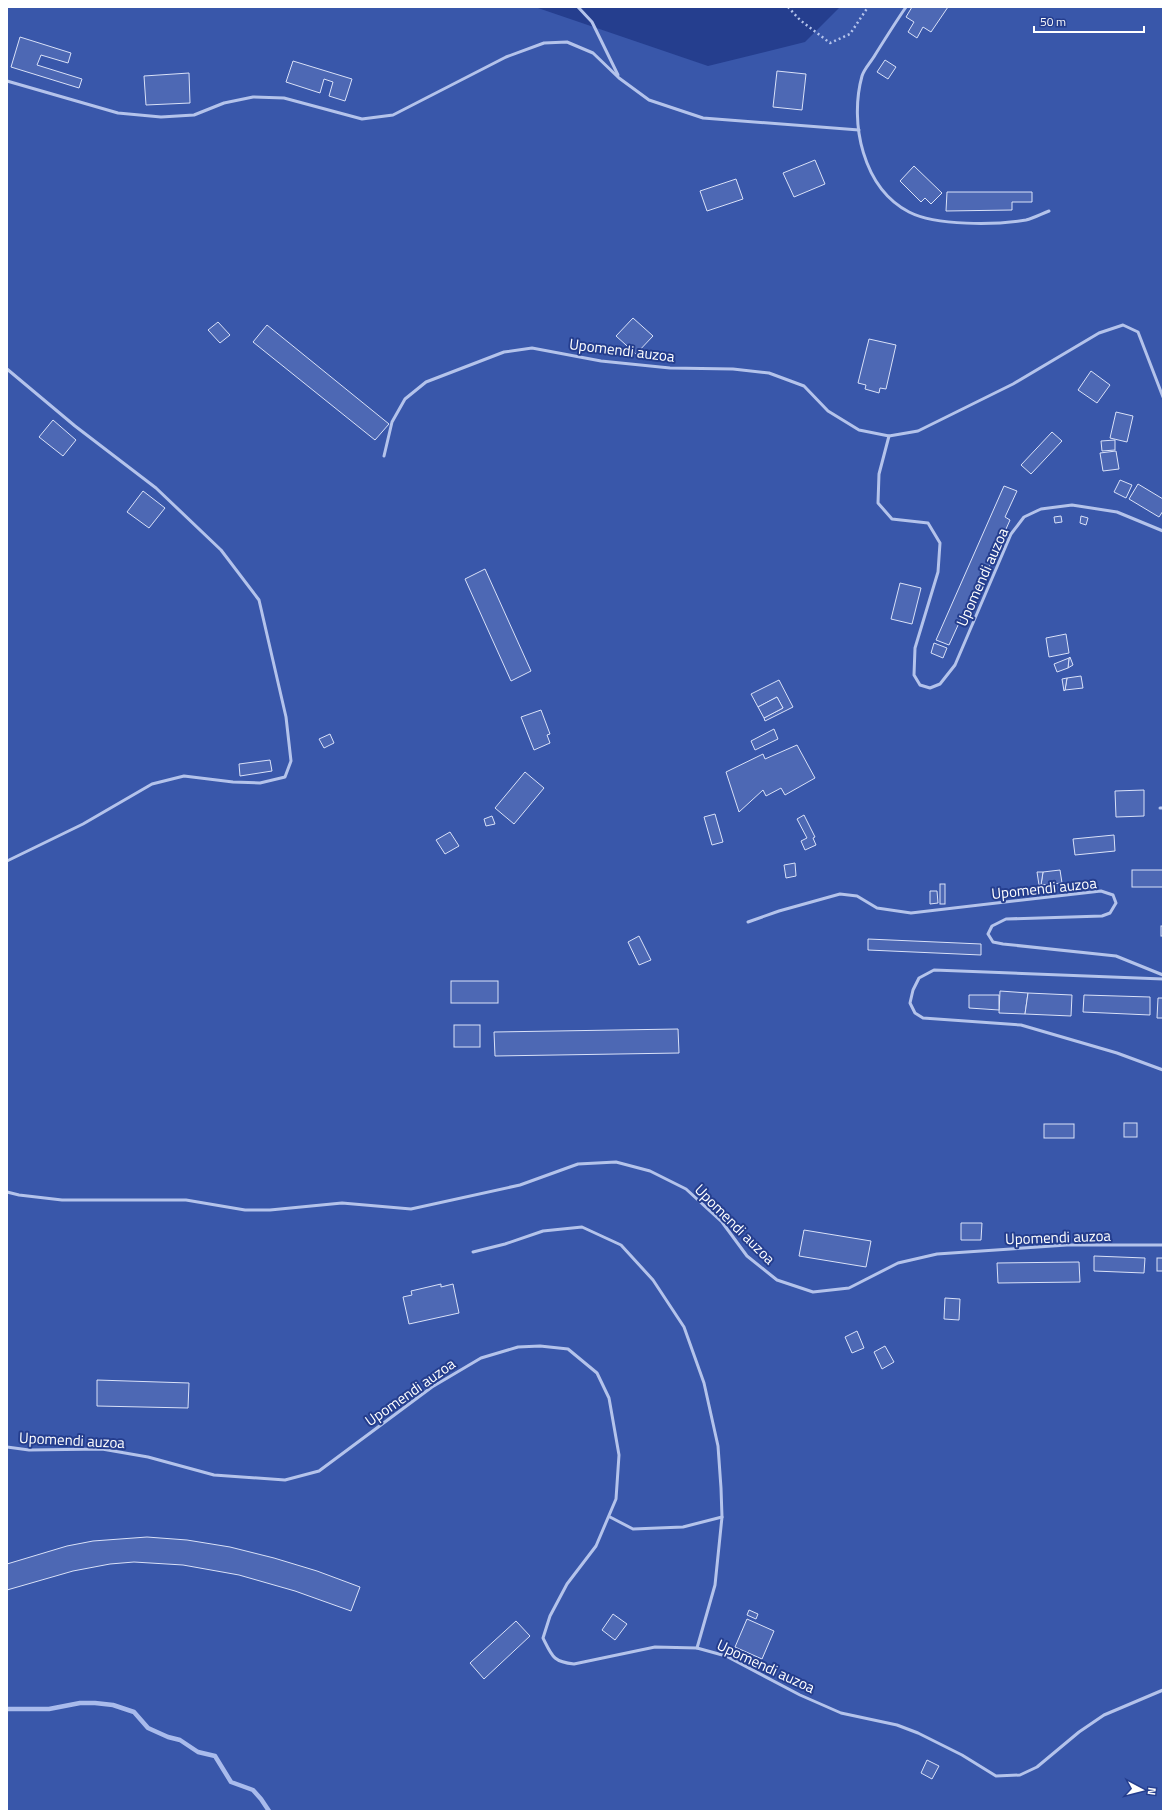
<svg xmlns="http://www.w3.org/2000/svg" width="1170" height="1818" font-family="'Titillium Web',sans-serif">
<rect width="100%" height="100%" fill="#253e8e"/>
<path fill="#3957aa" d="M7,7h528l173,59 97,-24 35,-35h323v1804h-1156z"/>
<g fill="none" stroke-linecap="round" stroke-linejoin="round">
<path stroke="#a9bbec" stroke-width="4.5" d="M7,1709h42l31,-6h15l18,2 21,7 14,16 20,9 12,3 18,12 17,4 16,26 22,8 8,9 8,12"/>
</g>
<g fill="#4d68b4" stroke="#d9e1f8">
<path d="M912,7h36l-17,25 -8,-5 -6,11 -9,-6 6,-10 -8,-5z"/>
<path d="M20,37l51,16 -3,10 -27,-8 -4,10 45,14 -3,9 -68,-21z"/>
<path d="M885,60l11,7 -8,12 -11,-7z"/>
<path d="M293,61l59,18 -7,22 -16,-5 4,-14 -9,-3 -4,14 -34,-11z"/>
<path d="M777,71l29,3 -4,36 -29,-3z"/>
<path d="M189,73l1,30 -44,2 -2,-29z"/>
<path d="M815,160l10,24 -31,13 -11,-24z"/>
<path d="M914,166l28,27 -11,11 -6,-6 -4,4 -21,-21z"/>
<path d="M736,179l7,20 -36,12 -7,-20z"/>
<path d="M947,192h85v10h-20v8l-66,1z"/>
<path d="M633,318l20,18 -17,18 -20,-18z"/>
<path d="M218,322l12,13 -10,8 -12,-13z"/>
<path d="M267,325l122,99 -14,16 -122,-98z"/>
<path d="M869,339l27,6 -10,44 -6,-1 -1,5 -14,-4 1,-4 -8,-2z"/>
<path d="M1091,371l19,14 -13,18 -19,-13z"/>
<path d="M1116,412l17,4 -6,26 -17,-4z"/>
<path d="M53,420l23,20 -13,16 -24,-19z"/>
<path d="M1052,432l10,9 -31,33 -10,-9z"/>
<path d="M1115,440v10l-13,1 -1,-10z"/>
<path d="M1116,451l3,18 -16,2 -3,-18z"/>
<path d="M1120,480l12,5 -6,13 -12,-6z"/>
<path d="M1138,484l25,15v12l-4,6 -30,-18z"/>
<path d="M1004,486l13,5 -12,26 5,3 -32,72 -4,-2 -25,55 -13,-5z"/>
<path d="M143,491l22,17 -16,20 -22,-16z"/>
<path d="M1061,516l1,6 -7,1 -1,-6z"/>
<path d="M1081,516l7,2 -2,7 -6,-2z"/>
<path d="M485,569l46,102 -20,10 -46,-102z"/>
<path d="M900,583l21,5 -9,36 -21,-5z"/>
<path d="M1066,634l3,19 -20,4 -3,-19z"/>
<path d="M934,643l13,5 -4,10 -12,-5z"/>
<path d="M1070,657l3,8 -5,3 1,-10z"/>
<path d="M1069,658l-1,10 -11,4 -3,-8z"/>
<path d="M1081,676l2,12 -18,2 2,-12z"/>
<path d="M1067,678l-2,12 -1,1 -2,-12z"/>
<path d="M779,680l14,27 -28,14 -1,-3 19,-10 -6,-11 -19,10 -7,-13z"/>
<path d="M777,697l6,11 -19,10 -6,-11z"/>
<path d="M541,710l9,24 -3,1 3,8 -16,7 -13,-33z"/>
<path d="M774,729l4,10 -23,11 -4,-9z"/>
<path d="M330,734l4,9 -10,5 -5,-9z"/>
<path d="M797,745l18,33 -30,17 -4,-7 -15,8 -3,-6 -24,22 -13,-40 37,-18 2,5z"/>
<path d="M270,760l2,11 -32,5 -1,-12z"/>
<path d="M525,772l19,16 -30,36 -19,-16z"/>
<path d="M1144,790v26l-28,1 -1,-26z"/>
<path d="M715,814l8,28 -11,3 -8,-28z"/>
<path d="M804,815l11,22 -2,1 3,7 -11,5 -4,-9 6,-3 -10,-19z"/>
<path d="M492,816l3,8 -9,2 -2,-7z"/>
<path d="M450,832l9,14 -14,8 -9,-14z"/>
<path d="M1114,835l1,16 -40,4 -2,-16z"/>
<path d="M795,863l1,13 -10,2 -2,-13z"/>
<path d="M1060,870l2,13 -21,2 2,-13z"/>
<rect x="1132" y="870" width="31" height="17"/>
<path d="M1037,872h6l-2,13h-2z"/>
<rect x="940" y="884" width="5" height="20"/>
<path d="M930,891h7l1,12 -8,1z"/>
<rect x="1161" y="926" width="2" height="10"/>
<path d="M639,936l12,24 -12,5 -11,-23z"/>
<path d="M868,939l113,5v11l-113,-5z"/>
<rect x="451" y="981" width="47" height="22"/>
<path d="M1000,991l28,2 -3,21 -26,-1z"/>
<path d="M1028,993l44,2 -1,21 -46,-2z"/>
<path d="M969,995h30v15l-30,-2z"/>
<path d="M1084,995l66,2v18l-67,-3z"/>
<path d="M1158,998h5v20h-6z"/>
<rect x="454" y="1025" width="26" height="22"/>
<path d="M678,1029l1,24 -184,3 -1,-24z"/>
<rect x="1124" y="1123" width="13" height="14"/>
<rect x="1044" y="1124" width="30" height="14"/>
<path d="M961,1223h21l-1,17h-20z"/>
<path d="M804,1230l67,11 -5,26 -67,-11z"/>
<path d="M1094,1256l51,2 -1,15 -50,-2z"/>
<rect x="1157" y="1258" width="6" height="13"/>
<path d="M1079,1262l1,20 -82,1 -1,-20z"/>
<path d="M441,1284v3l12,-3 6,29 -50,11 -6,-27 9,-2 -1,-4z"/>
<path d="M945,1298l15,1 -1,21 -15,-1z"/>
<path d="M857,1331l7,17 -12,5 -7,-16z"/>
<path d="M885,1346l9,16 -12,7 -8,-17z"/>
<path d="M97,1380l92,3 -1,25 -91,-2z"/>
<path d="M147,1537l40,3 43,7 44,11 43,13 43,16 -9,24 -56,-20 -56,-16 -56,-10 -49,-3 -24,2 -37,7 -66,19v-26l60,-18 26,-5z"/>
<path d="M749,1610l9,4 -2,5 -9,-4z"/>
<path d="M613,1614l14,10 -12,16 -13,-10z"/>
<path d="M747,1619l27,12 -12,28 -27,-12z"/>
<path d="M516,1621l14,15 -46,43 -14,-16z"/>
<path d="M927,1760l12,6 -7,13 -11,-6z"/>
</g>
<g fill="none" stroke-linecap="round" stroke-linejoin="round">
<path stroke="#b4c3eb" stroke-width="2.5" stroke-dasharray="2 3" stroke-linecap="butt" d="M788,7l12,13 30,23 20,-9 18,-27"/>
<g stroke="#b4c3eb" stroke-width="3">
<path d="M578,7l14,15 26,53"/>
<path d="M906,7c-11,16 -21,32 -31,48 -4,7 -11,14 -13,21 -13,47 1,112 47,136 27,14 87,13 117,8 8,-2 15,-6 23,-9"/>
<path d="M7,81l111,32 43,4 33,-2 30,-12 29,-6 31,1 78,21 31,-4 113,-58 38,-14 23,-1 26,11 26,25 30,22 54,18 156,12"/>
<path d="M7,369l68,57 81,62 65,62 38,50 27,117 5,44 -6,16 -25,6 -27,-1 -49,-6 -32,8 -69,40 -76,37"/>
<path d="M889,436l-10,38 -1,29 14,16 36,4 12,20 -2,29 -23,76 -1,27 6,10 10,3 10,-4 15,-19 56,-131 13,-17 17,-8 31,-4 45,7 46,19"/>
<path d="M384,456l8,-34 13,-23 21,-17 78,-30 28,-4 69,13 69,7 63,1 36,4 35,13 24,25 31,19 30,6 29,-5 95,-47 86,-51 24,-8 15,7 25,65"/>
<path d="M1160,808h3"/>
<path d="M748,922l31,-11 61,-17 17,2 20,12 34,5 190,-22 12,4 3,8 -6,10 -8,3 -96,3 -14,7 -4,8 5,8 10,2 113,12 47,19"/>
<path d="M1163,979l-229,-9 -15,8 -6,12 -3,13 5,10 8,5 98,7 96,28 46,17"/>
<path d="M7,1192l12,3 43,5h124l59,10h25l72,-7 69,6 109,-24 58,-21 38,-2 34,9 36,18 36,33 25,34 30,24 36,12 36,-4 49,-25 39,-9 130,-9h96"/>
<path d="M473,1252l32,-8 38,-13 39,-4 39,18 32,35 31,47 20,56 14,63 3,42 1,29 -7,68 -18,63"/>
<path d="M7,1447l22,3 73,-1 46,8 66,18 71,5 34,-9 113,-84 49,-29 37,-11 22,-1 28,3 29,24 12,25 10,57 -3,44 -20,47 -29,38 -17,32 -7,22c9,18 10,24 31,26l81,-17 42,1 29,8 74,39 41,18 56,12 21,8 44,22 34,21 24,-1 17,-8 42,-35 25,-17 59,-25"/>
<path d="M610,1517l23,12 50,-2 39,-10"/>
</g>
</g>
<g text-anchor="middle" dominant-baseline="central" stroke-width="4" stroke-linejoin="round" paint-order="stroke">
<g font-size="15" fill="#fff" stroke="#253e8e">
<text transform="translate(622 350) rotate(7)">Upomendi auzoa</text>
<text transform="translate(982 577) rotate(-66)">Upomendi auzoa</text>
<text transform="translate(1044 888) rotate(-6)">Upomendi auzoa</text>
<text transform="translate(735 1224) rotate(45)">Upomendi auzoa</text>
<text transform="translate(1058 1237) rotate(-2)">Upomendi auzoa</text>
<text transform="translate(410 1392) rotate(-35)">Upomendi auzoa</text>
<text transform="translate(72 1440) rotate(3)">Upomendi auzoa</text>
<text transform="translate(766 1666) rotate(25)">Upomendi auzoa</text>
</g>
</g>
<rect width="1170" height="1818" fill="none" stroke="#ffffff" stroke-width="16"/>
<g transform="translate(1142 1790) rotate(97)" stroke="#253e8e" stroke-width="3" paint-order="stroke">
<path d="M0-3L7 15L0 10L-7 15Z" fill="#ffffff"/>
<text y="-6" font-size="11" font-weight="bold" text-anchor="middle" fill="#ffffff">N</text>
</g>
<path d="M1034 26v6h110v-6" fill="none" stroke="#ffffff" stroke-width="2"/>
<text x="1040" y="26" font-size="12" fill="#ffffff" stroke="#253e8e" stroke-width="3" paint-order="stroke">50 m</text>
</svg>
